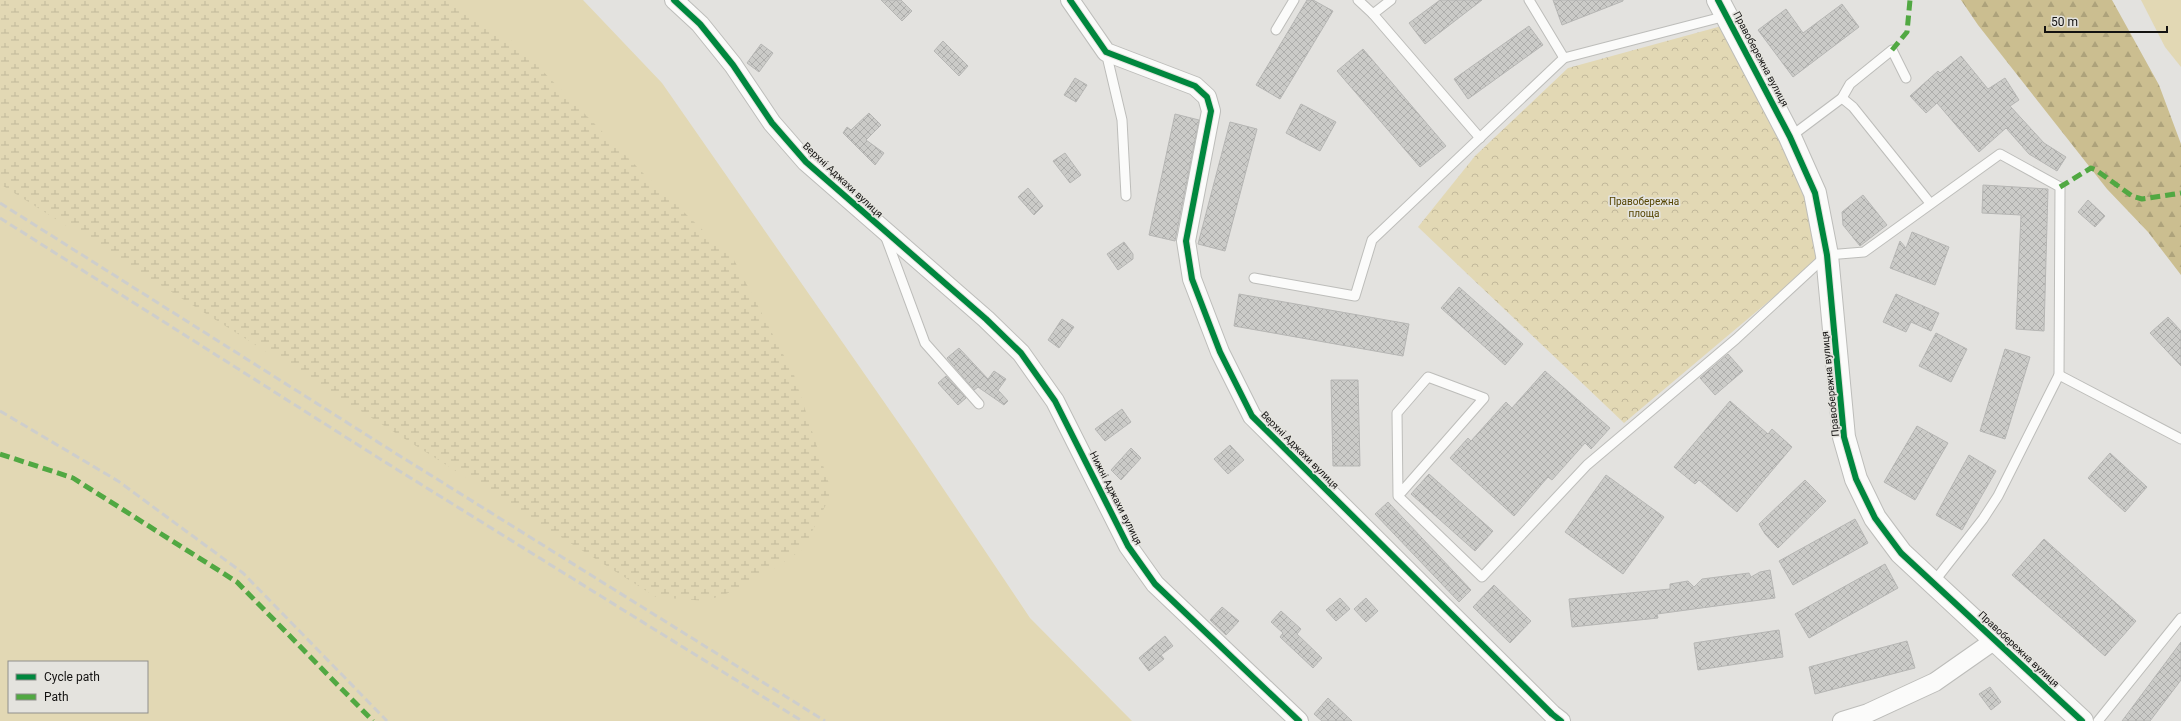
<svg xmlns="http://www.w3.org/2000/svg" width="2181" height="721" font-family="Roboto,sans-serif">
<defs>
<pattern id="forest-firs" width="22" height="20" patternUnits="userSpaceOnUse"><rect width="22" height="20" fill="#cbbe90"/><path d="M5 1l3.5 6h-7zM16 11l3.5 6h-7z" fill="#ada27b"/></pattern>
<pattern id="wetland-marsh" width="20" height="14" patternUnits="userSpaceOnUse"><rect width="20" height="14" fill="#e2d8b4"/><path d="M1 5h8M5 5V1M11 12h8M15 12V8" fill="none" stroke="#c1b89a"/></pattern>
<pattern id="park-crowns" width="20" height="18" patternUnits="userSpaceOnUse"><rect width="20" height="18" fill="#e2d8b4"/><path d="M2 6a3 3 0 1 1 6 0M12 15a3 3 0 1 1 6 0" fill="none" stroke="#c1b89a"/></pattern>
<pattern id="building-cross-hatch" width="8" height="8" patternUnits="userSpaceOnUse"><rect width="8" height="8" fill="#cbcbc8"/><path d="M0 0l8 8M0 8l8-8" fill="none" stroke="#adadab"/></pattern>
</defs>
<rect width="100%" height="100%" fill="#e3e2df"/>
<g fill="#e2d8b4" fill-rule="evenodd">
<path d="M0,0h583l79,83 252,362 116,173 102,103h-1132zM9,662h138v50h-138z"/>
<path d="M2141,0h40v67l-16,-20z"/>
</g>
<path fill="url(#forest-firs)" d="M1961,0h151l47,85 22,59v131l-33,-43 -41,-43 -129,-164z"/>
<path fill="url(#wetland-marsh)" d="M0,0h451l65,44 127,129 91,87 60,115 38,118 -29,56 -55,37 -42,15 -50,-4 -656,-413z"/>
<path fill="url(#park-crowns)" d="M1729,24l45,80 52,149 -202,170 -206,-196 57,-71 93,-88z"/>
<g fill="url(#building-cross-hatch)" stroke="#b6b6b4">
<path d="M881,0h20l11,11 -10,10z"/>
<path d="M1307,0h6l20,11 -53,88 -24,-14z"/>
<path d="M1440,0h42l-57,44 -16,-21z"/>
<path d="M1553,0h70v1l-61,24z"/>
<path d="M1842,4l17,23 -66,50 -35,-47 28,-21 17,24z"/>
<path d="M1529,26l14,19 -75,54 -14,-20z"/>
<path d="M943,41l25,25 -9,10 -25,-25z"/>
<path d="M761,44l12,9 -14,19 -12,-9z"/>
<path d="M1363,49l83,97 -26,21 -83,-96z"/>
<path d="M1961,56l27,33 17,-11 14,22 -9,6 34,37 22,14 -9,14 -28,-17 -23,-26 -27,24 -42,-49 -11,10 -16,-17 28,-25 2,2z"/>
<path d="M1075,78l12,7 -11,17 -12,-7z"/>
<path d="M1301,104l35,18 -16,29 -34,-18z"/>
<path d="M869,113l12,12 -15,15 18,13 -9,12 -32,-32 4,-6 4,3z"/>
<path d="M1175,114l24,6 -24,121 -26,-6z"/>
<path d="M1230,122l27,7 -32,122 -27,-7z"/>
<path d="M1065,153l16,22 -11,8 -17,-22z"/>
<path d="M1983,185l65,4 -4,142 -28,-2 5,-114 -39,-2z"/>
<path d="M1028,188l15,18 -9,9 -16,-18z"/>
<path d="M1863,195l24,30 -27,21 -17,-21 -1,-13z"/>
<path d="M2088,200l17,16 -10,11 -17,-15z"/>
<path d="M1912,232l37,15 -14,38 -45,-17 10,-27 6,7z"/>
<path d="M1124,242l9,12v5l-15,11 -11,-16z"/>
<path d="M1459,287l64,57 -18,21 -64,-57z"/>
<path d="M1239,294l170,30 -6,32 -169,-30z"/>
<path d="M1896,294l43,19 -8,18 -20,-9 -5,10 -23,-10z"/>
<path d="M2168,317l13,14v35l-31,-33z"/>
<path d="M1062,319l12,8 -15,21 -11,-8z"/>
<path d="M1936,333l31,16 -16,33 -32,-16z"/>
<path d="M959,348l29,31 6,-8 12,8 -8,11 10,11 -4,4 -26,-18 -4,3 -27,-32z"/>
<path d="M2005,349l25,8 -25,82 -25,-8z"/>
<path d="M1728,354l15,17 -28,24 -15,-17z"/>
<path d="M1545,371l65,57 -19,21 -6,-6 -33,37 -4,-3 -34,39 -64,-58 18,-20 3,3 35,-39 6,6z"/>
<path d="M946,376l20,22 -8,7 -20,-22z"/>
<path d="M1331,380h27l2,86h-27z"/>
<path d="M1730,401l38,33 4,-5 20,18 -55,65 -38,-32 -4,4 -21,-17z"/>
<path d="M1122,409l9,13 -26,19 -10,-12z"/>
<path d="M1917,426l31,17 -33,57 -31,-18z"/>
<path d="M1230,445l14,15 -16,14 -14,-15z"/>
<path d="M1131,448l10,10 -20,22 -10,-10z"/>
<path d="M2110,453l37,34 -22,25 -37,-34z"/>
<path d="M1969,455l27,16 -34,59 -26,-15z"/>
<path d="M1429,474l64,57 -18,20 -64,-57z"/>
<path d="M1606,475l58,42 -41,57 -58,-42z"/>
<path d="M1805,480l21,21 -48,47 -13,-14 -6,-10z"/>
<path d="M1388,502l83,88 -12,12 -84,-88z"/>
<path d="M1855,519l13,24 -75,42 -14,-24z"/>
<path d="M2044,539l92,82 -31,35 -93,-81z"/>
<path d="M1885,564l13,24 -89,50 -14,-24z"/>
<path d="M1770,570l5,28 -118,16 1,4 -86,9 -3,-28 101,-10v-5l18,-3 6,6 8,-8 47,-6 2,4 9,-5z"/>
<path d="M1494,585l37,36 -21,22 -37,-36z"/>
<path d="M1340,598l10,11 -14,12 -10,-11z"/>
<path d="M1366,598l12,13 -12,11 -12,-13z"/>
<path d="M1222,607l17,14 -13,14 -16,-15z"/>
<path d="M1281,611l20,18 -4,5 25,24 -9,10 -33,-31 3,-4 -12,-11z"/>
<path d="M1779,630l4,27 -85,13 -4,-27z"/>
<path d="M1165,636l8,10 -12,9 3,4 -15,12 -10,-13z"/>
<path d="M1907,641l8,27 -100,26 -6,-27z"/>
<path d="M2181,642v38l-31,41h-28z"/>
<path d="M1990,687l11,15 -10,8 -12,-16z"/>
<path d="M1328,698l24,23h-30l-8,-7z"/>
</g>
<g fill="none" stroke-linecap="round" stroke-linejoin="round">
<defs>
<g id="lane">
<path d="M1358,0l15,14 107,124"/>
<path d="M1529,0l35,58"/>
<path d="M1373,14l18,-14"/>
<path d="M1276,30l18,-30"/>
<path d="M1106,52l16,68 4,76"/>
<path d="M1842,98l11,9 77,96"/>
<path d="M1790,137l52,-39 8,-14 42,-34 14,28"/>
<path d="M885,235l40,108 54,61"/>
<path d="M1254,278l101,18 17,-56 192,-182 162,-42"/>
<path d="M2059,375l122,64"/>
<path d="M1398,496l86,-98 -56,-21 -31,36 1,83 84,81 105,-112 149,-126 91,-84 37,-3 136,-98 60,33 -1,188 -61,121 -15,23 -50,64"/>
<path d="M2098,721l83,-103"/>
</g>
<g id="street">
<path d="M674,0l26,24 33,41 39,58 34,39 180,157 35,34 34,48 73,145 27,38 144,137"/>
<path d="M1070,0l36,52 89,34 12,11 4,14 -25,130 6,38 28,73 32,64 300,298 9,7"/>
<path d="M1842,721l26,-8 67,-31 60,-42"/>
</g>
<path id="secondary" d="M1718,0l72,137 25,56 12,62 17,182 12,42 19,39 26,35 181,168"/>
</defs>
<use href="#lane" stroke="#bdbdba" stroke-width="11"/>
<use href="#street" stroke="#bdbdba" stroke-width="20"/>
<use href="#secondary" stroke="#bdbdba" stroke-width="24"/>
<use href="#lane" stroke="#fbfbfa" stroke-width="9"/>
<use href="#street" stroke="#fbfbfa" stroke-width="18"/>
<use href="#secondary" stroke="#fbfbfa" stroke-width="22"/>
<g stroke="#cececc" stroke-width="3" stroke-dasharray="8 4" stroke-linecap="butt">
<path d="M0,203l392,248 433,270"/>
<path d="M0,218l385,244 417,259"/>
<path d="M0,411l118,70 125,92 144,148"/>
</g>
<g stroke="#51a842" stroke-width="5" stroke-dasharray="10 5" stroke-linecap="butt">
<path d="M1892,50l15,-18 3,-32"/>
<path d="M2060,187l31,-19 5,2 36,26 10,3 39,-6"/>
<path d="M0,454l73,24 164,104 136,139"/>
</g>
<defs>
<g id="cycleway">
<path d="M674,0l26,24 33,41 39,58 34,39 180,157 35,34 34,48 73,145 27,38 144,137"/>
<path d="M1070,0l36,52 89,34 12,11 4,14 -25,130 6,38 28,73 32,64 300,298 9,7"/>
<path d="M1718,0l72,137 25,56 12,62 17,182 12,42 19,39 26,35 181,168"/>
</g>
</defs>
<use href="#cycleway" stroke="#e4e3de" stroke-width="8"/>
<use href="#cycleway" stroke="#00873e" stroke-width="6"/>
</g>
<g text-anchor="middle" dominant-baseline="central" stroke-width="3.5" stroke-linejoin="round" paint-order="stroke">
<g font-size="10" fill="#131211" stroke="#e4e3de">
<text transform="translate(1761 59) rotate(62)">Правобережна вулиця</text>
<text transform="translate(843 180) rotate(43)">Верхні Аджахи вулиця</text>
<text transform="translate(1830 384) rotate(-96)">Правобережна вулиця</text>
<text transform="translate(1300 450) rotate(45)">Верхні Аджахи вулиця</text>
<text transform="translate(1116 498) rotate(63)">Нижні Аджахи вулиця</text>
<text transform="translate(2019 649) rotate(43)">Правобережна вулиця</text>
</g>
<g font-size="10" fill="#554502" stroke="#e4e3de">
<text x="1644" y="201">Правобережна<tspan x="1644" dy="12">площа</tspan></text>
</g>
</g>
<rect x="8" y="661" width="140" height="52" fill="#e4e3de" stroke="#908f8c"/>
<rect x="16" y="674" width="20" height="6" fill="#00873e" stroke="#908f8c"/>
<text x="44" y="681" font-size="12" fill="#131211">Cycle path</text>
<rect x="16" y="694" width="20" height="6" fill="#51a842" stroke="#908f8c"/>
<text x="44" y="701" font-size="12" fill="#131211">Path</text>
<path d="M2045 26v6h122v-6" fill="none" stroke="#131211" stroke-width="2"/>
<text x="2051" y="26" font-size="12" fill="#131211" stroke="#e4e3de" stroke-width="3" paint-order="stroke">50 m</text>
</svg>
